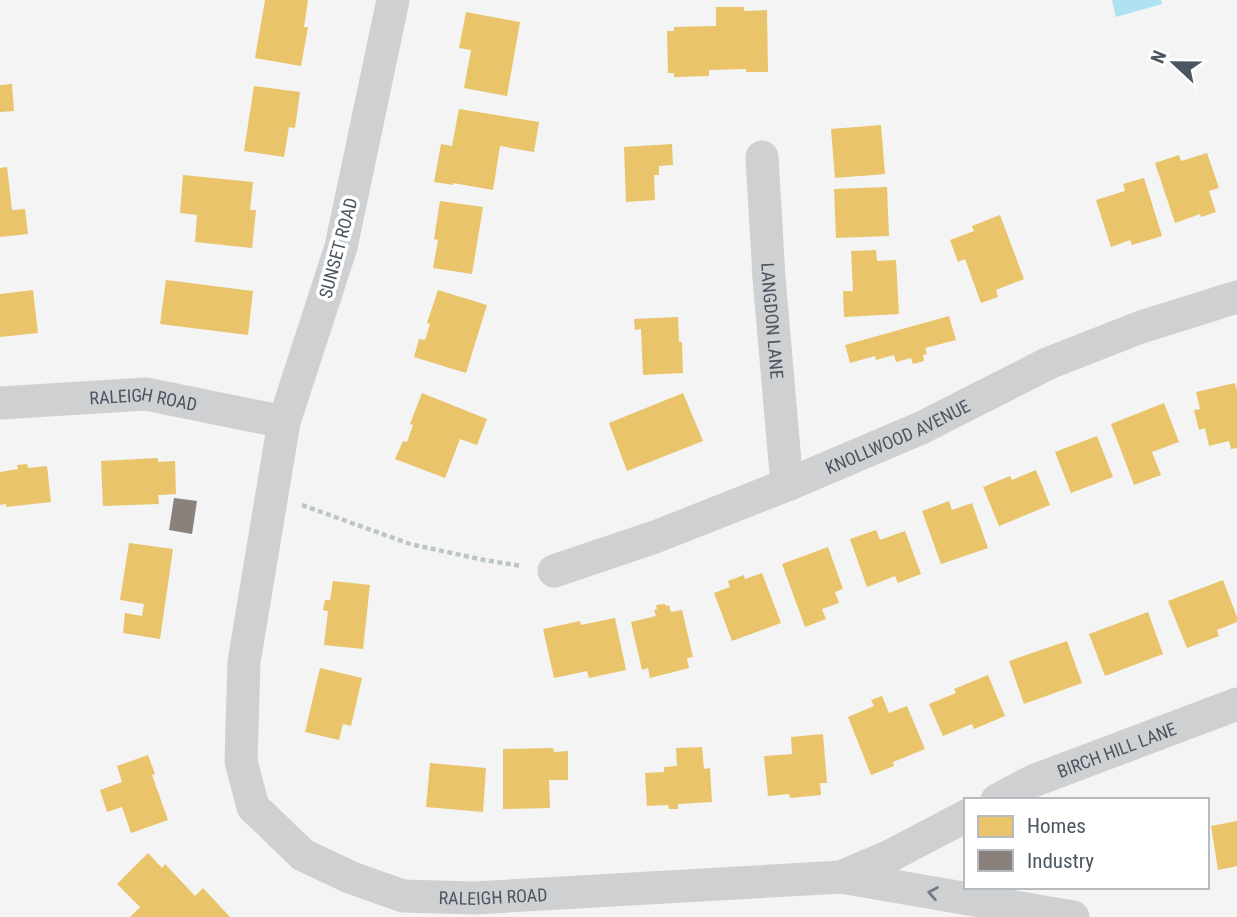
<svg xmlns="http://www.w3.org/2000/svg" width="1237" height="917" font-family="'Roboto Condensed',sans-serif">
<rect width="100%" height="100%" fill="#f4f4f4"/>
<path fill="#aee2f0" d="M1112,0h49l1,4 -46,13z"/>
<g fill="#e9c46a">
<path d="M265,0h43l-4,27h4l-7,39 -46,-8z"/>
<path d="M716,7h28v4l23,-1 1,62h-22v-3l-37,1v6l-35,1v-4h-6l-1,-42h7v-4l42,-1z"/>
<path d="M466,12l54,10 -13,74 -43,-8 7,-38 -12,-2z"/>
<path d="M12,84l2,27 -14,1v-27z"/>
<path d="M254,86l46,6 -5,36 -6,-1 -5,30 -40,-6z"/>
<path d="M459,109l80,13 -5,30 -34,-6 -7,44 -40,-7v2l-19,-3 7,-38 11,2z"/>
<path d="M881,125l4,49 -50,4 -4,-49z"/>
<path d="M672,144l1,21 -14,1v9h-5l1,25 -29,2 -2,-55z"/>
<path d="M1207,153l12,35 -10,3 7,21 -15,5 -1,-3 -25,9 -20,-60 24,-8 2,6z"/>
<path d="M7,167l5,43 13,-1 3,25 -28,3v-69z"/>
<path d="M183,175l70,7 -3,28h6l-4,38 -57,-6 2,-27 -17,-2z"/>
<path d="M1144,178l18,58 -30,9 -2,-5 -19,7 -15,-47 29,-9 -2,-7z"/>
<path d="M887,187l2,49 -53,2 -2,-49z"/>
<path d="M440,201l43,6 -11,67 -39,-6 5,-28 -4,-1z"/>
<path d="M1000,215l24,64 -28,11 2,7 -17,6 -16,-44 -7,3 -8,-22 24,-9 -2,-5z"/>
<path d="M876,250l1,11 19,-1 3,54 -55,3 -1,-26h10l-2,-40z"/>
<path d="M166,280l87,11 -5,44 -88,-11z"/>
<path d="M33,290l5,43 -38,4v-43z"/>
<path d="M438,290l49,15 -21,68 -52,-16 5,-18 6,1 5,-16 -3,-1z"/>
<path d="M949,316l7,24 -31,8 2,6 -4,1 1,6 -11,3 -2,-6 -15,4 -2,-7 -18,5 -1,-4 -25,7 -5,-18z"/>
<path d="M678,317l1,25h3l1,31 -40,2 -2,-46 -6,1 -1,-11z"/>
<path d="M1235,383l2,7v58l-6,1 -2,-8 -20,5 -4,-18 -6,2 -5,-20 6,-1 -4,-17z"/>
<path d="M422,393l65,26 -10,26 -17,-6 -15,39 -50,-19 8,-18 4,1 6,-17 -3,-1z"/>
<path d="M683,393l20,48 -76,30 -18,-48z"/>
<path d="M1164,403l15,39 -27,10 9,23 -27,10 -23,-61z"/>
<path d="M1097,436l16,41 -42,16 -16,-41z"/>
<path d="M158,458v4l17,-1 1,33 -18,1 1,9 -56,2 -2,-45z"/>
<path d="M27,464l1,4 19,-2 4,36 -45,5v-3l-6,1v-33l18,-3 -1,-4z"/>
<path d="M1036,470l14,35 -51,21 -16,-39 27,-11 2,4z"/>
<path d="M949,501l3,9 20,-7 16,45 -47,16 -19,-53z"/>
<path d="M876,530l4,10 25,-9 16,43 -23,9 -3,-7 -28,11 -17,-48z"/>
<path d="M129,543l44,6 -13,90 -37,-6 2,-20 17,3 2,-12 -24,-4z"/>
<path d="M828,547l15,42 -8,3 4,11 -17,6 4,10 -21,8 -23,-63z"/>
<path d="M762,573l19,50 -49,18 -18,-48 16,-6 -2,-6 16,-6 1,4z"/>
<path d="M1223,580l14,37v5l-20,8 2,6 -32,12 -19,-47z"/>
<path d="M333,581l37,4 -7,64 -39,-4 4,-34 -5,-1 2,-10h5z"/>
<path d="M665,604l1,2 3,-1 2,7 11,-2 11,47 -6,1 2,10 -39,10 -2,-10 -6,2 -11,-48 25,-6 -2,-6 3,-1 -1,-4z"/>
<path d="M1148,612l15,42 -58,22 -16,-42z"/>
<path d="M615,618l11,52 -37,8 -2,-7 -33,7 -11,-49 37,-8 1,4z"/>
<path d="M1067,641l15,42 -58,21 -15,-43z"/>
<path d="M320,668l42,10 -11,48 -8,-2 -4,16 -34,-8z"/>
<path d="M988,675l17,41 -31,13 -2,-5 -29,12 -14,-32 27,-11 -2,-4z"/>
<path d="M882,696l7,17 18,-7 18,43 -32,13 1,4 -23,9 -23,-58 26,-11 -3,-6z"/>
<path d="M823,734l4,49h-7l1,12 -31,3 -1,-4 -21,2 -4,-40 28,-2 -1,-17z"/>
<path d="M702,747l2,22 6,-1 2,34 -34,2v5h-9l-1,-4 -21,1 -2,-33 19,-1v-5l13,-1 -1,-18z"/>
<path d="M553,748l1,4 14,-1v29h-19l1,28 -47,1v-60z"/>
<path d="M148,755l7,19 -3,1 16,45 -37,13 -9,-26 -15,5 -7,-22 22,-8 -5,-16z"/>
<path d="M430,763l56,5 -3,44 -57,-5z"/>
<path d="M1237,821v45l-19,4 -7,-44z"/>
<path d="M148,853l14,15 3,-4 30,32 8,-8 27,29h-100l10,-10 -23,-23z"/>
</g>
<path fill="#8a817c" d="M174,498l23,3 -5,33 -23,-4z"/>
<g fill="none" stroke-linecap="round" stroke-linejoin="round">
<path stroke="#bcc7c4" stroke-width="4.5" stroke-dasharray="5 3.5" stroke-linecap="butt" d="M302,505l108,39 74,16 38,6"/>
<g stroke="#ced0d2" stroke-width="33">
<path id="s1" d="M393,0l-52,247 -57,175 -40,240 -3,99 12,46 50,48 49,23 51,18 71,2 367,-21 232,40"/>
<path id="s2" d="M762,157l7,121 18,207"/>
<path id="s3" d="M0,403l146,-9 138,28"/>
<path id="s4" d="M554,571l101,-34 132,-52 134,-57 128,-65 92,-36 96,-30"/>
<path id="s5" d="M997,800l36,-19 204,-77"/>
<path d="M841,877l47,-20 78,-41"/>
</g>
</g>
<defs><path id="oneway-chevron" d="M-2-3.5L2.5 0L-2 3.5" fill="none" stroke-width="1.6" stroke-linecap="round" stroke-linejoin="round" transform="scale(1.75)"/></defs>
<use stroke="#727b83" href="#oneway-chevron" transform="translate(933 893) rotate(-170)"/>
<g text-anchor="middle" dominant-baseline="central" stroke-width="7" stroke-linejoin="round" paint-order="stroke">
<g font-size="18" fill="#4a5661" stroke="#fff">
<text transform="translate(338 248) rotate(-75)">SUNSET ROAD</text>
<text stroke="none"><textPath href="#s2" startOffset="164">LANGDON LANE</textPath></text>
<text stroke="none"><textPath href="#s3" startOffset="144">RALEIGH ROAD</textPath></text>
<text stroke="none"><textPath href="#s4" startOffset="369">KNOLLWOOD AVENUE</textPath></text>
<text stroke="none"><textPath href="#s5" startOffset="130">BIRCH HILL LANE</textPath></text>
<text stroke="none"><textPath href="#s1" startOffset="1094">RALEIGH ROAD</textPath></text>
</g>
</g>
<rect x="964" y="798" width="245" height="91" fill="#ffffff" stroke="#b7bbc0" stroke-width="2"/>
<rect x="978" y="816" width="35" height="21" fill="#e9c46a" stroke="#b7bbc0" stroke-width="2"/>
<text x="1027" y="833" font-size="21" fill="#4a5661">Homes</text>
<rect x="978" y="850" width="35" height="21" fill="#8a817c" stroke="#b7bbc0" stroke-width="2"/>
<text x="1027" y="868" font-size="21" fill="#4a5661">Industry</text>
<g transform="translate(1174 63) rotate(292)" stroke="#ffffff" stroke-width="5" paint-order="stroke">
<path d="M0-5L12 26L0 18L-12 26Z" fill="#4a5661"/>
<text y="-10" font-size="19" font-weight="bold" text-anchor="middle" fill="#4a5661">N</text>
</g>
</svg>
